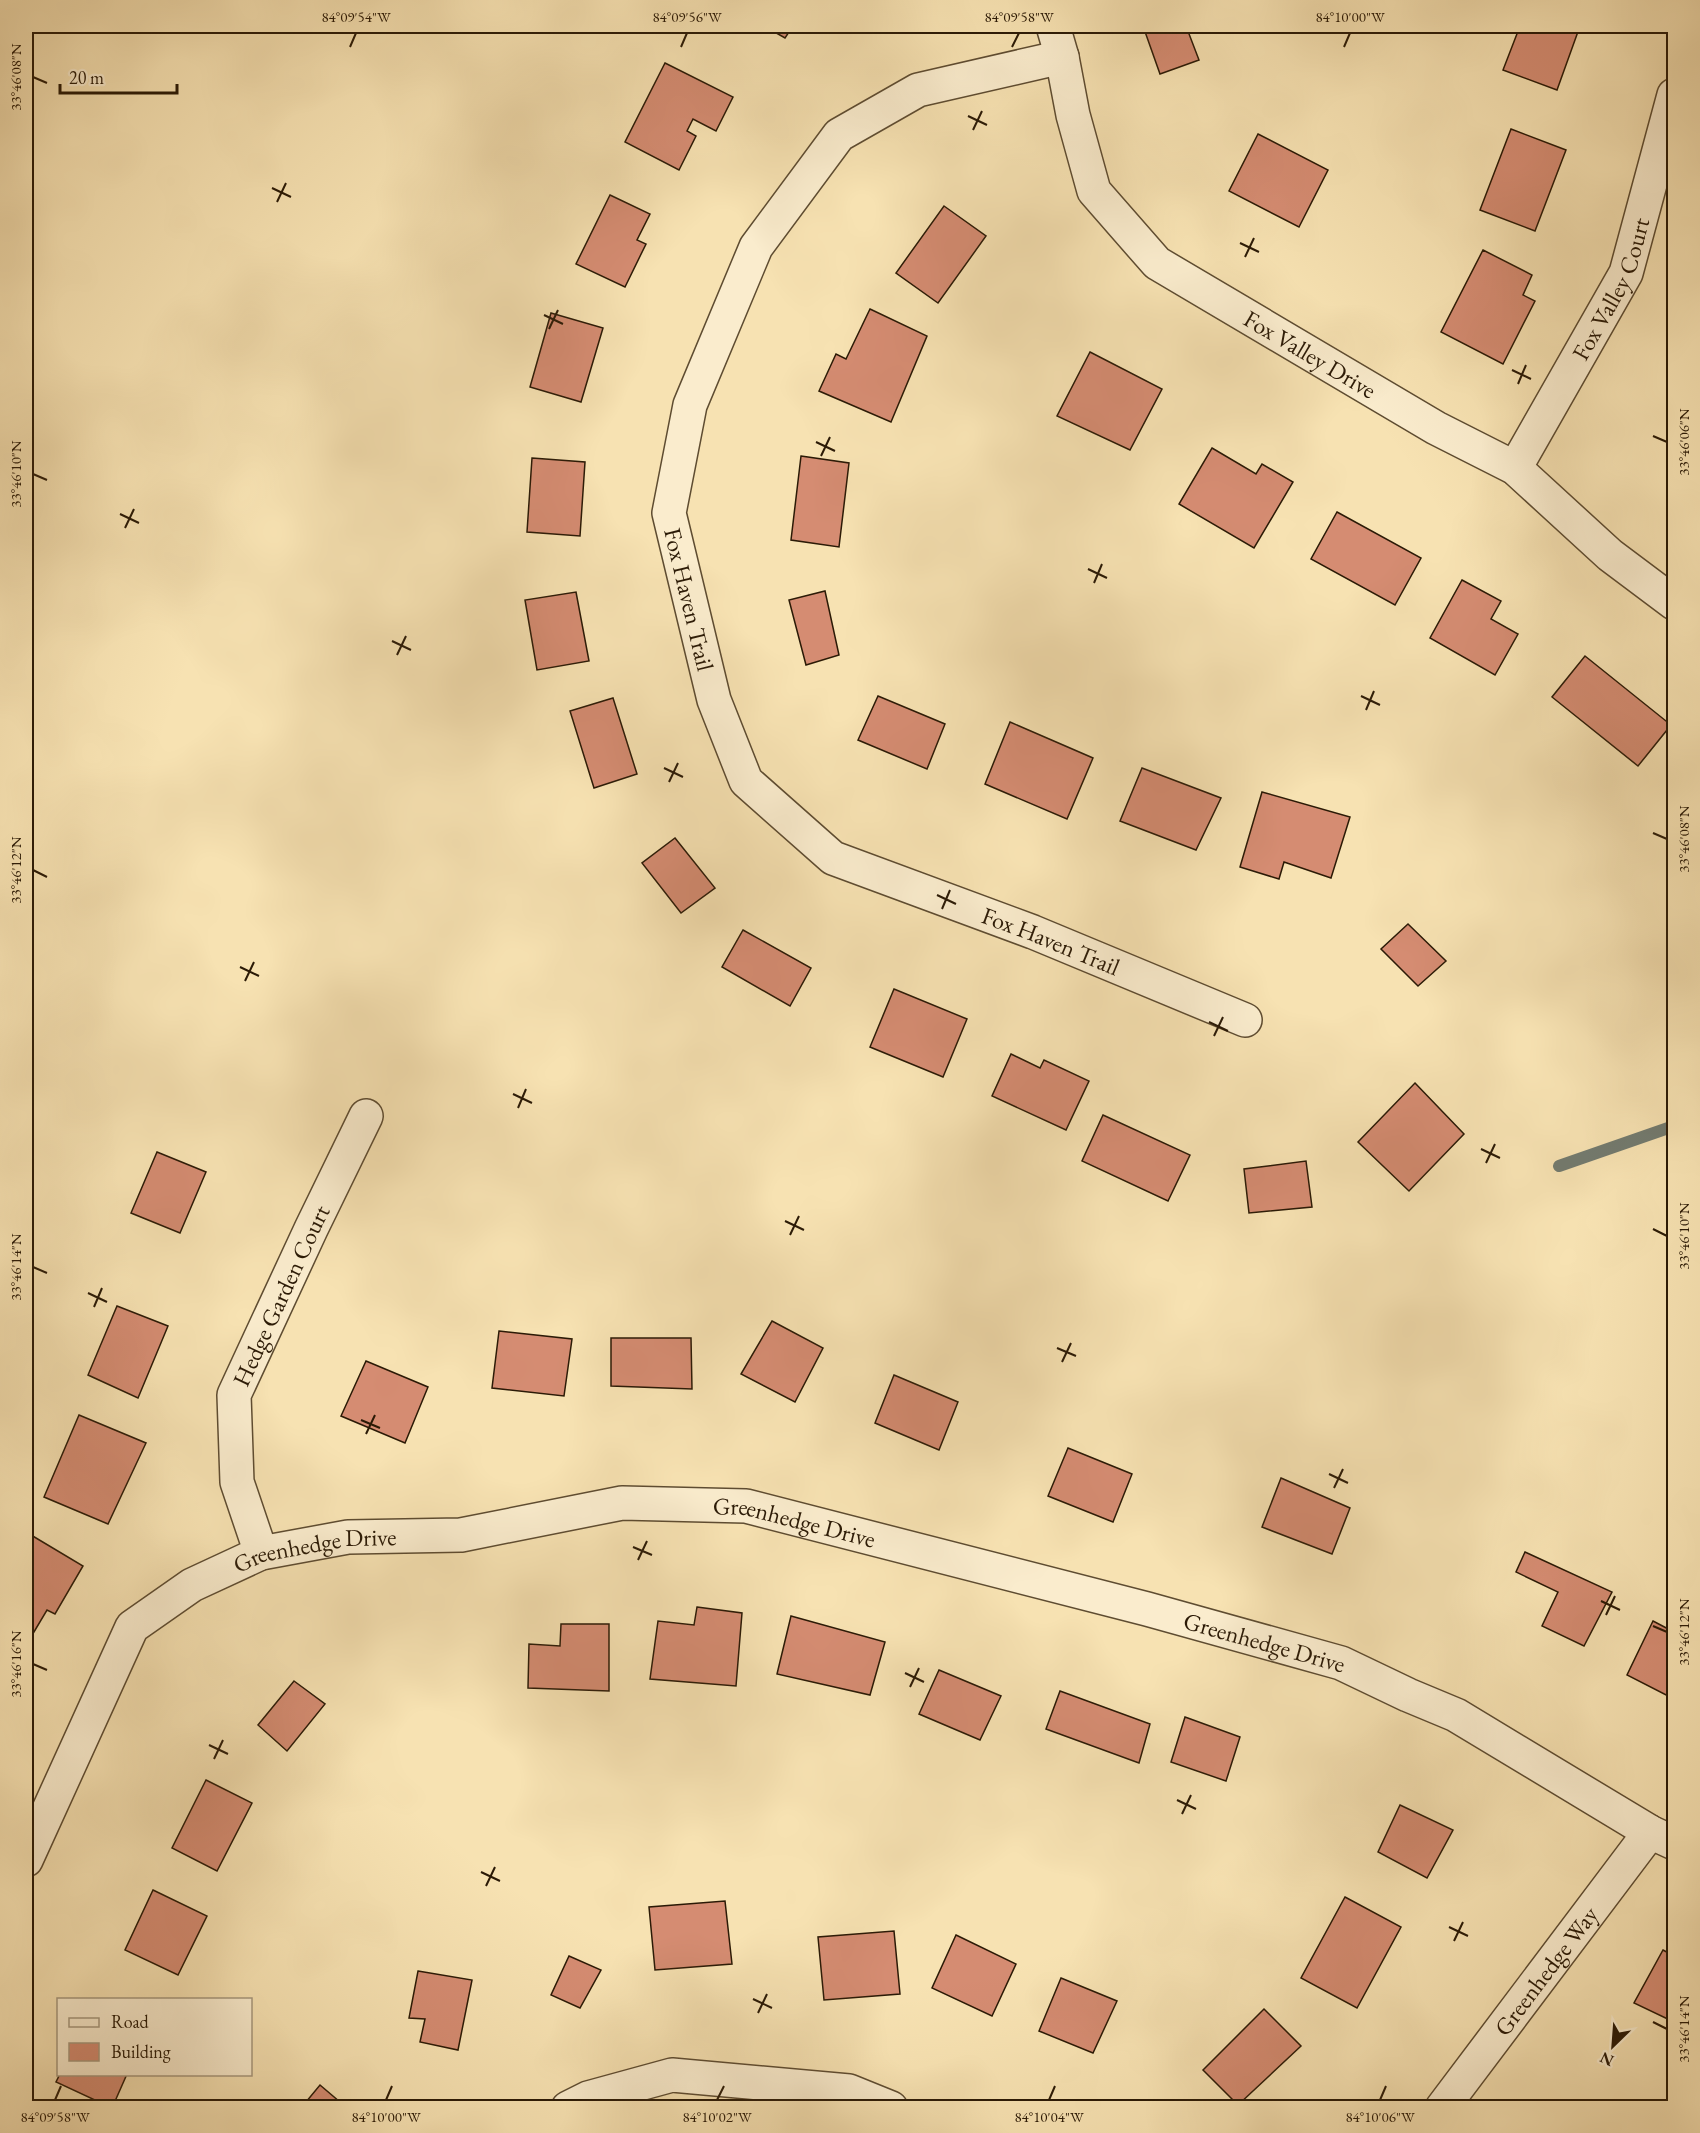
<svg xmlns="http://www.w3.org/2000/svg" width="1700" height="2133" font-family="'EB Garamond',serif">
<rect width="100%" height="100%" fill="#f7e2b2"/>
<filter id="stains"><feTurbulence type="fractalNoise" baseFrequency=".00333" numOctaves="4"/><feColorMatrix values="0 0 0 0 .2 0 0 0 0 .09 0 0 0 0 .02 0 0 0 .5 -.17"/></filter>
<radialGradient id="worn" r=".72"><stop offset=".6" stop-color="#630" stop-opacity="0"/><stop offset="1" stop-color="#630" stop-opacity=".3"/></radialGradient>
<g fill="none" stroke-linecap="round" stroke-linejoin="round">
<path stroke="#727b70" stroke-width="12" d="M1559,1166l115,-40"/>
</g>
<g fill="#d58c72" stroke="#2b1a06" stroke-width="1.5">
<path d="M764,26h29l-8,12z"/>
<path d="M1143,26h43l13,34 -39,14z"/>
<path d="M1520,26h60l-23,64 -54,-20z"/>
<path d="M665,63l68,34 -17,34 -23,-12 -6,12 9,5 -17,34 -54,-28z"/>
<path d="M1511,129l55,21 -31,81 -55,-21z"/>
<path d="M1258,134l70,36 -29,57 -70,-36z"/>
<path d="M26,137l7,4 -7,13z"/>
<path d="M610,195l40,19 -13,26 9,4 -21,43 -49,-23z"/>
<path d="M944,206l42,30 -48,67 -42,-30z"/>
<path d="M1483,250l49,25 -9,20 12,6 -32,63 -62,-32z"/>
<path d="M870,309l57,27 -36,86 -72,-31 17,-37 10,5z"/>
<path d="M551,313l52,15 -22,74 -51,-15z"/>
<path d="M1090,352l72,37 -32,61 -73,-34z"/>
<path d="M1212,448l44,26 6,-10 31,18 -39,66 -75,-44z"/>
<path d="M801,456l48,7 -10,84 -48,-7z"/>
<path d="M532,458l53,4 -5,74 -53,-4z"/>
<path d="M1337,512l84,46 -26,47 -84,-46z"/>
<path d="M1462,580l39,21 -10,18 27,15 -23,41 -65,-37z"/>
<path d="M825,591l14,64 -33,10 -17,-65z"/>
<path d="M576,592l13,69 -52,9 -12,-70z"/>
<path d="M1585,656l86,69 -33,41 -86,-69z"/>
<path d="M878,696l67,28 -18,45 -69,-29z"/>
<path d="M613,698l24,76 -43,14 -24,-77z"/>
<path d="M1010,722l83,36 -26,61 -82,-35z"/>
<path d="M1142,768l79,30 -25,52 -76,-29z"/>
<path d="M1262,792l88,25 -19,61 -47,-16 -5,17 -39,-12z"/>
<path d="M675,838l40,50 -34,25 -39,-50z"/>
<path d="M1408,924l38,37 -28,25 -37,-37z"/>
<path d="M743,930l68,38 -21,38 -68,-39z"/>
<path d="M894,989l73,30 -24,58 -73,-30z"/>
<path d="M1011,1054l29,14 4,-8 45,21 -23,49 -74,-34z"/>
<path d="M1415,1083l49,51 -55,57 -51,-49z"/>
<path d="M1103,1115l87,40 -22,46 -86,-40z"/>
<path d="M157,1152l49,20 -26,61 -49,-20z"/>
<path d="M1306,1161l6,46 -63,6 -5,-44z"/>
<path d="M117,1306l51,20 -30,72 -50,-23z"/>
<path d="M772,1321l51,27 -28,54 -54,-28z"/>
<path d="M499,1331l73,8 -8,57 -72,-8z"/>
<path d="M611,1338h80l1,51 -81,-3z"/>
<path d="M366,1361l62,26 -23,56 -64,-27z"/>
<path d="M894,1375l64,27 -19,48 -64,-27z"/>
<path d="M79,1415l67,28 -38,81 -64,-27z"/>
<path d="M1068,1448l64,26 -19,48 -65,-26z"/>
<path d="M1281,1478l69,30 -18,46 -70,-27z"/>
<path d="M26,1532l57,34 -28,48 -8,-4 -19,32 -2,-2z"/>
<path d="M1525,1552l87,40 -28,54 -42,-20 16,-34 -42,-20z"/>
<path d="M697,1607l45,6 -6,73 -86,-7 8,-58 36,4z"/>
<path d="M791,1616l94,26 -15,53 -93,-21z"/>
<path d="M1653,1621l21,11v67l-47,-24z"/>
<path d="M561,1624h48v67l-81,-3 1,-44 31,2z"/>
<path d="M939,1670l62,26 -21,44 -61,-26z"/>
<path d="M294,1681l31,23 -38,47 -29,-26z"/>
<path d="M1060,1691l90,33 -11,39 -93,-34z"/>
<path d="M1185,1717l55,20 -14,44 -55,-19z"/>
<path d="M206,1780l46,23 -35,68 -45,-23z"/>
<path d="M1400,1805l53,25 -26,48 -49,-26z"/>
<path d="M153,1890l54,26 -29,59 -53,-25z"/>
<path d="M1345,1897l56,30 -44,81 -56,-30z"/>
<path d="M725,1901l7,63 -77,6 -6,-63z"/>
<path d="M894,1931l6,63 -76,6 -6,-63z"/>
<path d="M956,1935l60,29 -24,52 -60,-28z"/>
<path d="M1663,1950l11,6v66l-40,-19z"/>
<path d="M569,1956l32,14 -21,38 -29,-13z"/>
<path d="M418,1971l54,9 -14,70 -38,-8 5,-23 -16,-1z"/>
<path d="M1061,1978l56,23 -24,52 -54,-22z"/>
<path d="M1264,2009l37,37 -63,59 -35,-35z"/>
<path d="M60,2074h67l-15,34 -56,-26z"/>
<path d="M320,2085l27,23h-46z"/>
</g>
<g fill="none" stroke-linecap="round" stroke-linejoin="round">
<defs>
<g id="minor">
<path id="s1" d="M1053,26l9,31 11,58 21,76 63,72 279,165 79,40 95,87 64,48"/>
<path id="s2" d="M1062,57l-144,33 -79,45 -83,112 -66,158 -21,108 45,187 32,81 87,77 200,74 212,88"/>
<path id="s3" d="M1515,468l111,-195 48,-178"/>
<path id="s4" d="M261,1553l-24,-71 -3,-87 77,-166 55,-113"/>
<path id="s5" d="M26,1860l106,-233 60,-42 69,-32 87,-16 113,-2 161,-32 124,3 401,103 194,54 67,32 48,20 194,117 24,11"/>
<path d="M568,2108l20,-10 84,-23 177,16 42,17"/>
<path id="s6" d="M1442,2108l208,-276"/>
</g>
</defs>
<use href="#minor" stroke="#5e4c31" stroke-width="36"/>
<use href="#minor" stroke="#faeccd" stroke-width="33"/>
</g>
<path fill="none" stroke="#2b1a06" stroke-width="2" d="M350,47l6,-14M681,47l6,-14M1012,47l7,-14M1344,47l6,-14M33,77l14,6M968,116l19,9M973,130l9,-19M272,188l19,9M277,202l9,-19M1240,243l19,9M1245,257l9,-19M544,315l19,9M549,329l9,-19M1512,370l19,9M1518,384l8,-19M1653,436l14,6M816,442l19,9M821,456l9,-19M33,474l14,6M120,514l19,9M125,528l9,-19M1088,569l19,9M1094,583l8,-19M392,641l19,9M397,655l9,-19M1361,696l19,9M1366,710l8,-19M664,768l19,9M669,782l9,-19M1653,833l14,6M33,870l14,7M937,895l19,9M942,909l8,-19M240,967l19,9M245,981l9,-19M1209,1022l19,9M1214,1036l9,-19M513,1094l19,9M518,1108l8,-19M1481,1149l19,9M1486,1163l9,-19M785,1221l19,9M1653,1229l14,7M790,1235l9,-19M33,1267l14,6M88,1293l19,9M94,1307l8,-19M1057,1348l19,8M1062,1362l9,-19M361,1420l19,8M366,1434l9,-19M1329,1474l19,9M1334,1488l9,-19M633,1547l19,8M638,1560l9,-19M1601,1601l19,9M1606,1615l9,-19M1653,1626l14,6M33,1664l14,6M905,1673l19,9M910,1687l9,-19M209,1745l19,9M214,1759l9,-19M1177,1800l19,9M1182,1814l9,-19M481,1872l19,9M486,1886l9,-19M1449,1927l19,9M1454,1941l9,-19M753,1999l19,9M758,2013l9,-19M1653,2022l14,7M55,2100l6,-14M386,2100l6,-14M717,2100l7,-14M1049,2100l6,-14M1380,2100l6,-14"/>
<g text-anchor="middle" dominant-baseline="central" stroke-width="4.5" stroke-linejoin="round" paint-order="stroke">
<g font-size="24" fill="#2b1a06" stroke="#faeccd">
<text stroke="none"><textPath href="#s3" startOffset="204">Fox Valley Court</textPath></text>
<text stroke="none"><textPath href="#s1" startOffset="444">Fox Valley Drive</textPath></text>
<text stroke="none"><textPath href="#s2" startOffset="748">Fox Haven Trail</textPath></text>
<text stroke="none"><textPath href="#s2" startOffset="1288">Fox Haven Trail</textPath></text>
<text stroke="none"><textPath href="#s4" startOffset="272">Hedge Garden Court</textPath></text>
<text stroke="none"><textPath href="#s5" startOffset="945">Greenhedge Drive</textPath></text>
<text stroke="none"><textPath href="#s5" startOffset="459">Greenhedge Drive</textPath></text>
<text stroke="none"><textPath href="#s5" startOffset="1431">Greenhedge Drive</textPath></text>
<text stroke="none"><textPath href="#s6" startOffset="172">Greenhedge Way</textPath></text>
</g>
</g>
<rect width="1700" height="2133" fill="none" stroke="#f7e2b2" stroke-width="66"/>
<rect x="57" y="1998" width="195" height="78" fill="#faeccd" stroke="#a7987d" stroke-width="1.5"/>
<rect x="69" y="2018" width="30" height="9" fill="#faeccd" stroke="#a7987d" stroke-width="1.5"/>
<text x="111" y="2028" font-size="18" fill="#2b1a06">Road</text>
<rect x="69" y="2043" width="30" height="18" fill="#d58c72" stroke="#a7987d" stroke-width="1.5"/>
<text x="111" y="2058" font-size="18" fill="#2b1a06">Building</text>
<g transform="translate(1613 2046) rotate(205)" stroke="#faeccd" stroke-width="4.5" paint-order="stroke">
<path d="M0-4.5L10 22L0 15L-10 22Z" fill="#2b1a06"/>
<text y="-9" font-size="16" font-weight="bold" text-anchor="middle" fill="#2b1a06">N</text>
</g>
<path d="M60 84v9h117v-9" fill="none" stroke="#2b1a06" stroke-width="3"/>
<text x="69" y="84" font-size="18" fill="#2b1a06" stroke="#faeccd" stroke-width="4.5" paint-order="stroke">20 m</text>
<rect x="33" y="33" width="1634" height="2067" fill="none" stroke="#2b1a06" stroke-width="2"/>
<g font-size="15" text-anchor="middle" fill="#2b1a06">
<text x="356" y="22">84°09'54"W</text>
<text x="687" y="22">84°09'56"W</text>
<text x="1019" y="22">84°09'58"W</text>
<text x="1350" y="22">84°10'00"W</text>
<text transform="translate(16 77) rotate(-90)" y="5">33°46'08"N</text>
<text transform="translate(1684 442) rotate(-90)" y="5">33°46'06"N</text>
<text transform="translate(16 474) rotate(-90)" y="5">33°46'10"N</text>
<text transform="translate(1684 839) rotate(-90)" y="5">33°46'08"N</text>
<text transform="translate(16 870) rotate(-90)" y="5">33°46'12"N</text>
<text transform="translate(1684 1236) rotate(-90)" y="5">33°46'10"N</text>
<text transform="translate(16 1267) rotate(-90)" y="5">33°46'14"N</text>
<text transform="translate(1684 1632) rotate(-90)" y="5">33°46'12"N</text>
<text transform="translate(16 1664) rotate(-90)" y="5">33°46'16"N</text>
<text transform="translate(1684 2029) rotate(-90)" y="5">33°46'14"N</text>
<text x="55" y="2122">84°09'58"W</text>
<text x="386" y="2122">84°10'00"W</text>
<text x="717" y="2122">84°10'02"W</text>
<text x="1049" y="2122">84°10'04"W</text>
<text x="1380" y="2122">84°10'06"W</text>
</g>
<rect width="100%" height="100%" filter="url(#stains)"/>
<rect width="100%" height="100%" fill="url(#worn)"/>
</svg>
